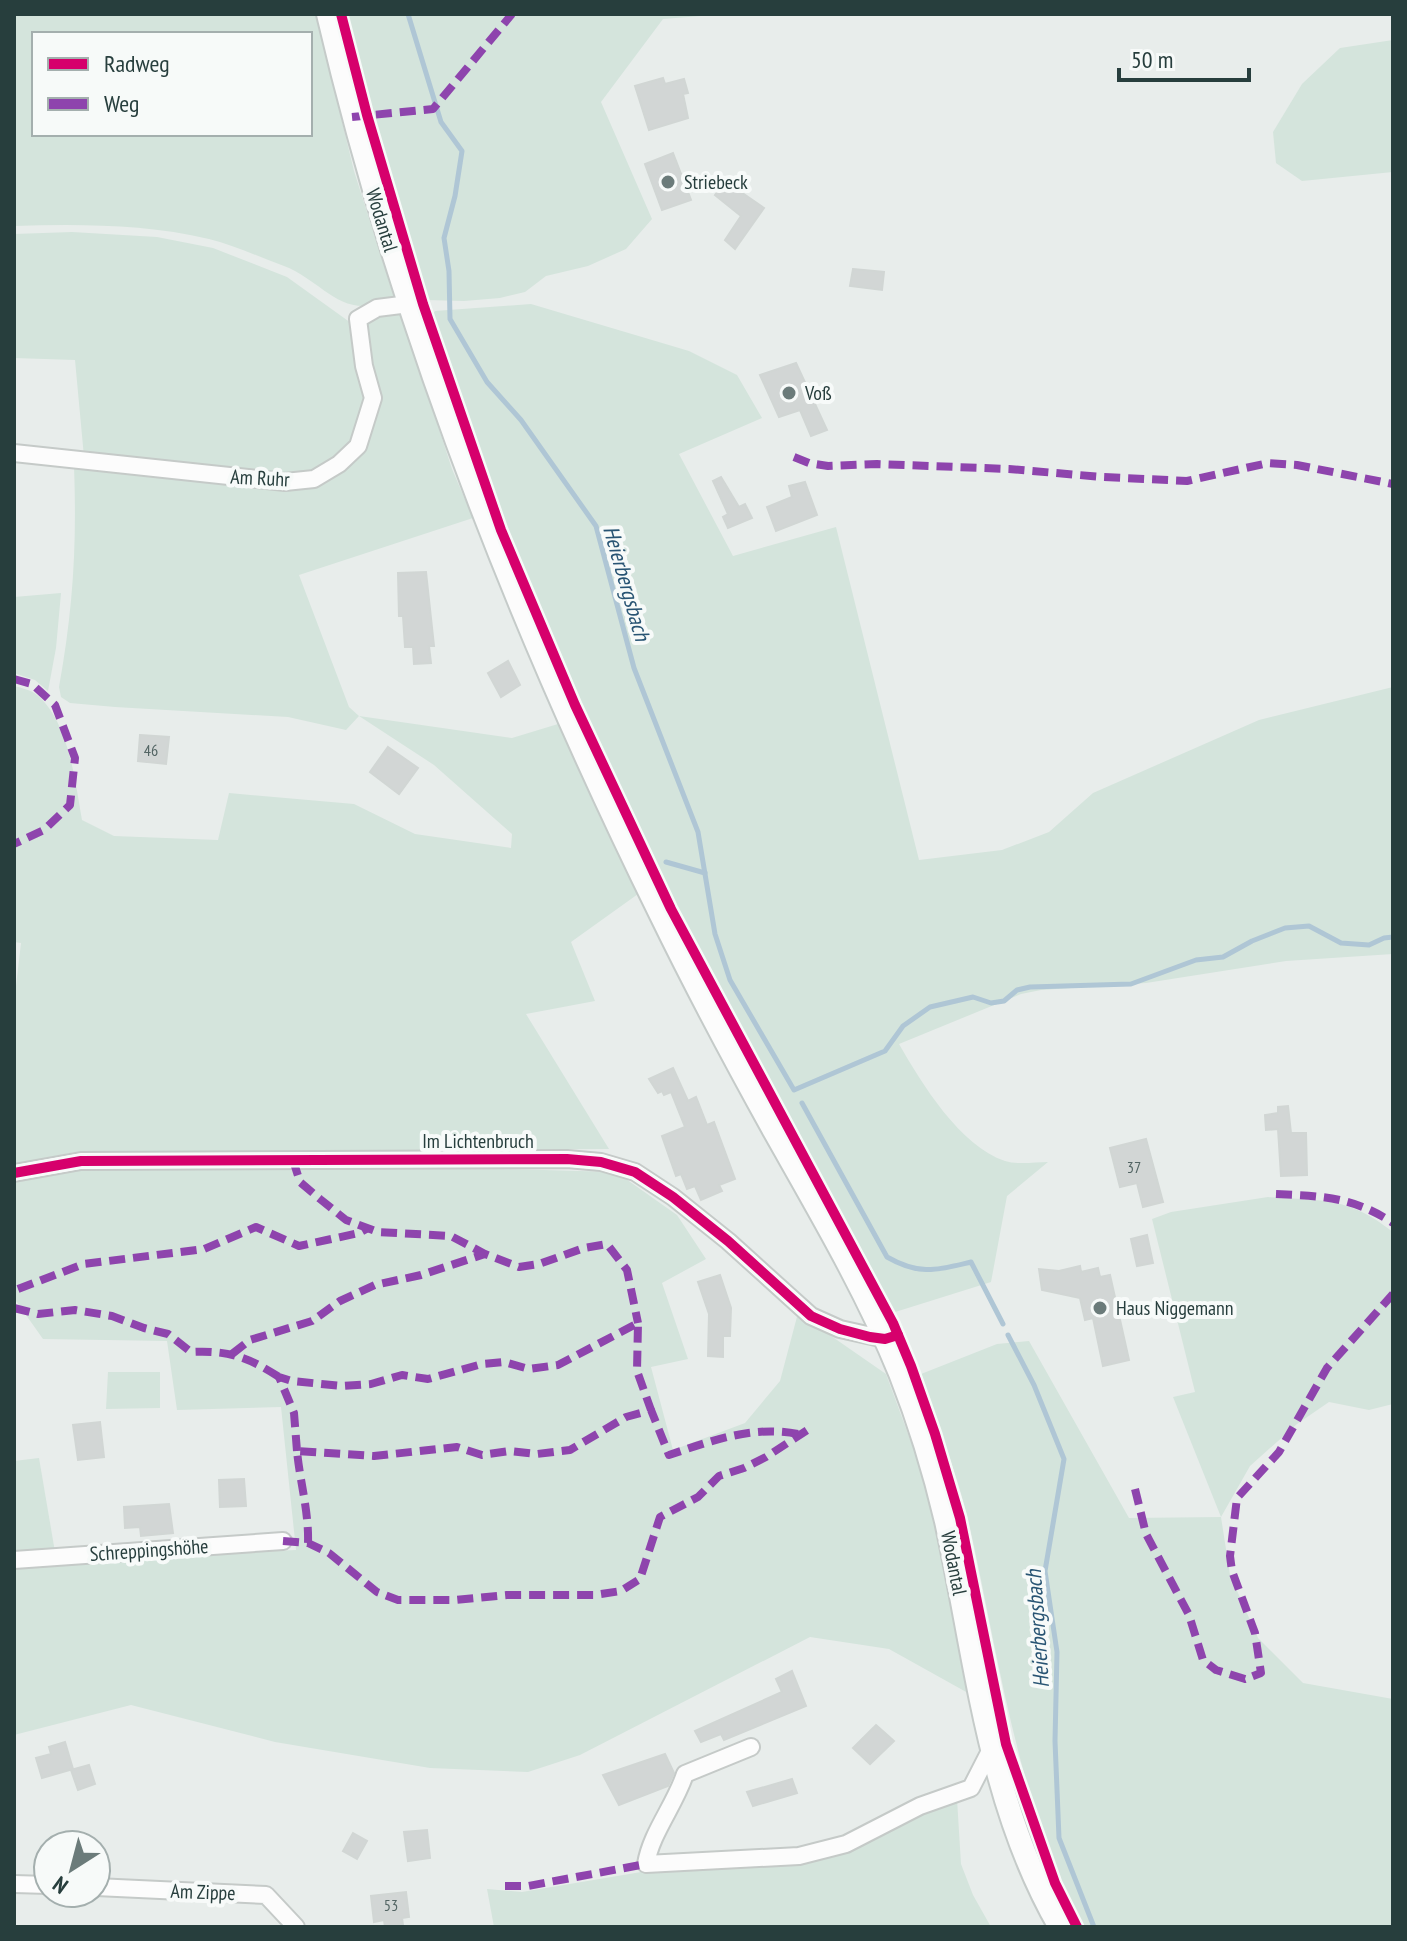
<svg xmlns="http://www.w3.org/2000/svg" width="1407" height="1941" font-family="'PT Sans Narrow',sans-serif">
<rect width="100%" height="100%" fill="#e8edeb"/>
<g fill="#d4e4dc" fill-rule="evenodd">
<path d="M14,14h302l38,157 40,126c-50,28 -70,-16 -110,-31 -25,-9 -50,-21 -75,-27 -64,-15 -130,-15 -195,-13zM34,34h276v100h-276z"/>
<path d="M346,14h355v2l-38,3 -62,83 51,117 -26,30 -38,17 -42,10 -21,16 -25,6 -36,3 -39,-1 -57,-195z"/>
<path d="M1393,40v132l-91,9 -26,-18 -3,-31 29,-48 38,-36z"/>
<path d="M72,232l85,5 56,11 74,29 64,46 17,74 -16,45 -16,18 -24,13 -27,4 -201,-20 -9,-97 -61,-2v-124z"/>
<path d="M531,304l158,47 48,24 25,43 -83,36 54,102 103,-29 83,333 83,-10 47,-18 44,-39 166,-73 134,-33v267l-107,7 -140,22 -105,7 -20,4 -122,50c23,40 61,102 106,117 13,4 30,1 43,1l-41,34 -16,86 -99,31 -174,-317 -73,-147 -144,-324 -69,-209 3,-5z"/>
<path d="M396,312l6,3 50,154 21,49 -174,57 50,132 10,9 153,22 46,-14 80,170 -67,48 24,59 -69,13 83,135 -533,3 -62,12v-161l7,-60 -7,-1v-256c8,2 17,4 23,9 32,27 38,86 45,125l32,16 104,4 11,-47 125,11 61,30 96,14 1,-14 -78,-69 -75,-49 -13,14 -58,-13 -173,-10 -45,-4 -9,-6 -2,-10c14,-78 18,-141 15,-220l211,19 78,-37 7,-82 -5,-44 7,-6z"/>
<path d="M61,593l-5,55 -8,43 -13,-11 -21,-7v-76z"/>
<path d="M431,1167l185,5 61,43 29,44 -44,24 26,76 -37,8 22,83 72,-27 35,-42 18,-68 88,61 39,106 31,135 12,78 -79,-44 -79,-12 -230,118 -52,17 -98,-4 -155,-26 -144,-37 -117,30v-167l162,-13 120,-5 -15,-143 -104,3 -10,-69 -124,-2 -29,-41v-118l67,-12z"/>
<path d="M1268,1197c54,4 80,-1 125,35v172l-24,6 -40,-8 -32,22 -47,42 -29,51 -48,-120 22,-5 -43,-173 19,-7z"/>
<path d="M1029,1341l100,177 92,-1 9,58 28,63 45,45 90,16v228h-311c-65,-127 -83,-270 -114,-408 -12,-49 -32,-97 -47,-145l76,-30z"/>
<path d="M108,1372h52v36l-54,1z"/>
<path d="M39,1458l16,94 -41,4v-95z"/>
<path d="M957,1799l4,65 12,31 18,32h-497l-7,-38 35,3 131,-22 148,-9z"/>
</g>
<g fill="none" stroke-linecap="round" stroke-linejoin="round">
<g stroke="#afc6d5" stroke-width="5">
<path d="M408,14l33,108 21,29 -7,45 -11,42 5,33 1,48 37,63 34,38 75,106 38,142 64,164 17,102 15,46 64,110 91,-39 18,-25 27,-19 43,-10 18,6 13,-2 13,-11 13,-3 101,-3 65,-24 27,-3 29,-16 33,-13 24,-2 32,17 28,2 15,-7 9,-1"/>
<path d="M666,862l39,11"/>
<path d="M802,1103l85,154c33,19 50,13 84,5l32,62"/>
<path d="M1008,1335l26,50 30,74 -19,112 12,81 -2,89 4,97 35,89"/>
</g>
</g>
<g fill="#d2d6d5" stroke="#d1d6d4" stroke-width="2">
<path d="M663,78l2,6 19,-5 4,14 -5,1 5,24 -39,12 -14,-44z"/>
<path d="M673,153l18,47 -29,10 -17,-46z"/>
<path d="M725,181l39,27 -29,41 -10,-9 16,-24 -26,-21z"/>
<path d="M853,269l31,3 -2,18 -32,-4z"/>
<path d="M796,363l31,67 -16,6 -11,-26 -21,7 -19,-42z"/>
<path d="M721,477l18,30 6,-3 7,14 -24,10 -5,-11 5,-3 -15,-33z"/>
<path d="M805,482l12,33 -41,16 -9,-24 25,-10 -3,-11z"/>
<path d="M426,572l8,74h-5l2,17 -17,1 -1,-17h-8l-2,-31h-4l-1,-43z"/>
<path d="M508,661l12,24 -19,12 -13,-24z"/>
<path d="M140,735l29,2 -3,27 -28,-3z"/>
<path d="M388,747l30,21 -19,26 -29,-22z"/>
<path d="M673,1068l15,33 8,-4 11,28 7,-3 21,57 -16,6 3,6 -21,9 -6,-14 -8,3 -6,-15 -5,2 -14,-40 23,-9 -14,-35 -7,3 -2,-4 -4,2 -9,-14z"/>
<path d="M1288,1106l3,27h15l1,42 -26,1 -3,-47 -12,1 -1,-15 13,-2v-6z"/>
<path d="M1146,1139l17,63 -20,5 -6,-24 -17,4 -10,-39z"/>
<path d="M1147,1235l6,28 -16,3 -6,-27z"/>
<path d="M1080,1266l1,6 17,-4 2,9 10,-2 19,85 -26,6 -10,-48 -8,2 -5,-22 -38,-8 -3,-21 20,2z"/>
<path d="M720,1275l11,33 -1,28h-7v21l-15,-1 1,-42 -11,-32z"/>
<path d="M100,1422l4,35 -26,3 -5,-35z"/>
<path d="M244,1479l2,27 -26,1 -1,-27z"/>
<path d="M169,1504l4,29 -32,3 -1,-9 -15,1 -1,-21z"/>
<path d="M792,1671l14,35 -82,34 -3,-6 -20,8 -6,-11 87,-39 -6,-13z"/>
<path d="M876,1725l18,16 -24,23 -17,-16z"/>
<path d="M65,1742l8,27 -31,9 -6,-20 15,-4 -2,-7z"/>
<path d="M665,1754l9,19 -6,13 -49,19 -16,-30z"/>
<path d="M89,1765l6,19 -17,6 -7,-20z"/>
<path d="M792,1779l5,14 -44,13 -6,-14z"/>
<path d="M427,1830l3,28 -22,3 -4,-29z"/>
<path d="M353,1833l14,8 -10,18 -14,-8z"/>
<path d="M406,1892l3,25 -7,1 1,7 -18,2 -1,-7 -10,2 -3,-26z"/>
</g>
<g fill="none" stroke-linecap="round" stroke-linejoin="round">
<defs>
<g id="minor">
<path d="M14,453l271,29 29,-3 25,-15 19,-18 15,-48 -9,-32 -6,-47 19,-11 32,-4"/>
<path d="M14,1173l67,-12 486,-2 34,3 34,10 38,25 55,44 83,75 29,13 45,10"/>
<path d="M14,1560l269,-19"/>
<path d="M751,1747l-66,27c-10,31 -34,59 -39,90l153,-8 47,-12 74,-38 51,-18 20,-39"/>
<path d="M14,1884l34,1"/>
<path d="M96,1887l170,8 30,32"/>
</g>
<path id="secondary" d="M328,14c73,312 191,613 333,901 36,74 75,147 115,219 44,78 90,156 124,239 19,48 34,97 46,148 30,137 42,282 114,406"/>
</defs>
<use href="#minor" stroke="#c5cac8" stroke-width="20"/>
<use href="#secondary" stroke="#c5cbc9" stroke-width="26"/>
<use href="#minor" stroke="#fcfcfc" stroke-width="16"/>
<use href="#secondary" stroke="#fcfcfc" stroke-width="22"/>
<g stroke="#8e44ad" stroke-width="8" stroke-dasharray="16 8" stroke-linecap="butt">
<path d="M352,117l81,-8 79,-95"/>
<path d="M794,457l15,6 19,3 49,-2 132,5 93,8 85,4 81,-18 29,2 96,19"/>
<path d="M14,679l18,5 23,21 20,53 -5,47 -26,25 -30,14"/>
<path d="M293,1160l7,22 20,17 26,21 32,12 73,4 34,18 34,13 20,-3 45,-16 23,-4 20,26 11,53"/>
<path d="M1276,1194c46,2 78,3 117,29"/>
<path d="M18,1289l66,-25 120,-15 52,-22 43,19 60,-13 9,-5"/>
<path d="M14,1308l24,6 37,-4 37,6 32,12 24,6 23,18c37,-2 57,5 88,25"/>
<path d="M232,1354l18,-14 62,-19 28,-20 35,-16 46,-10 64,-21"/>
<path d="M297,1451l-3,-38 -15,-36 13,4 50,5 29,-2 31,-9 26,4 54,-15 22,-2 25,7 29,-4 80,-42 -1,48 14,39"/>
<path d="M1135,1489l11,45 43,81 14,45 13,10 29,9 16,-6 -6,-40 -23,-62 -2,-15 7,-58 42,-46 48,-84 66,-74"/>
<path d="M283,1541l25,2 21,10 48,39 21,8h56l53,-5h87l27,-4 19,-12 20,-62 38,-20 21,-21 25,-8 22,-11 43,-28"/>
<path d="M308,1543c1,-31 -8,-61 -11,-92l77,5 83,-9 25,8 28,-4 27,3 33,-4 56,-33 25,-7 18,45c42,-14 84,-30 129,-21"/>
<path d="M505,1886h23l118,-22"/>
</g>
<defs>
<g id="cycleway">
<path d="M341,14l26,101 56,189 78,226 74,175 96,204 222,414 18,43 24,68 25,84 46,226 49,139 22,44"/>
<path d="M14,1173l67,-12 486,-2 34,3 34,10 38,25 55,44 83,75 29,13 30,8 15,2 13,-4"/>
</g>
</defs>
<use href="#cycleway" stroke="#f7faf9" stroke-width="15"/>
<use href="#cycleway" stroke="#d6006c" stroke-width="10"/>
</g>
<g fill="#6b7b7a" stroke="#f7faf9" stroke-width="3">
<circle cx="668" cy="182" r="8"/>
<circle cx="789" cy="393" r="8"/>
<circle cx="1100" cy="1308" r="8"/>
</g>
<g text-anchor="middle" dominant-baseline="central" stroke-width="8" stroke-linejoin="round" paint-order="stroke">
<g font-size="16" fill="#526463">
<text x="151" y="750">46</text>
<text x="1134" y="1167">37</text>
<text x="391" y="1905">53</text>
</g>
<g font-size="20" fill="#273e3d" stroke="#f7faf9" text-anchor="start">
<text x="684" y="182">Striebeck</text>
<text x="805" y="393">Voß</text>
<text x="1116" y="1308">Haus Niggemann</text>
</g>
<g font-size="20" fill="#273e3d" stroke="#f7faf9">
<text transform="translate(382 220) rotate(73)">Wodantal</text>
<text transform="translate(260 478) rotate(3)">Am Ruhr</text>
<text x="478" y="1141">Im Lichtenbruch</text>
<text transform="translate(149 1550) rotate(-4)">Schreppingshöhe</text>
<text transform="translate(954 1563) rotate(79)">Wodantal</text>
<text transform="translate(203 1892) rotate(2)">Am Zippe</text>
</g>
<g font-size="22" font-style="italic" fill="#285473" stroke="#f7faf9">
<text transform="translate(627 583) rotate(74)">Heierbergsbach</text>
<text transform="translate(1037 1629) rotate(-94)">Heierbergsbach</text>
</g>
</g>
<rect width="1407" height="1941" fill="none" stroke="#273e3d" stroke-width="32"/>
<rect x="32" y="32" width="280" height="104" fill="#f7faf9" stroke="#a4afae" stroke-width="2"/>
<rect x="48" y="58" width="40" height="12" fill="#d6006c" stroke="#a4afae" stroke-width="2"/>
<text x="104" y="72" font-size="24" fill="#273e3d">Radweg</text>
<rect x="48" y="98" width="40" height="12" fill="#8e44ad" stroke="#a4afae" stroke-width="2"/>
<text x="104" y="112" font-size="24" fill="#273e3d">Weg</text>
<g transform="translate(72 1869) rotate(216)"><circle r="38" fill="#f7faf9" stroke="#a4afae" stroke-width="2"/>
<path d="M0-6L14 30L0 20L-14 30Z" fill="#6b7b7a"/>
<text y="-12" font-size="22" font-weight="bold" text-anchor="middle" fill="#273e3d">N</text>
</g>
<path d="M1119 68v12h130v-12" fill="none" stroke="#273e3d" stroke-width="4"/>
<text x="1131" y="68" font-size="24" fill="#273e3d" stroke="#f7faf9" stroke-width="6" paint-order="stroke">50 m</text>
</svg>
